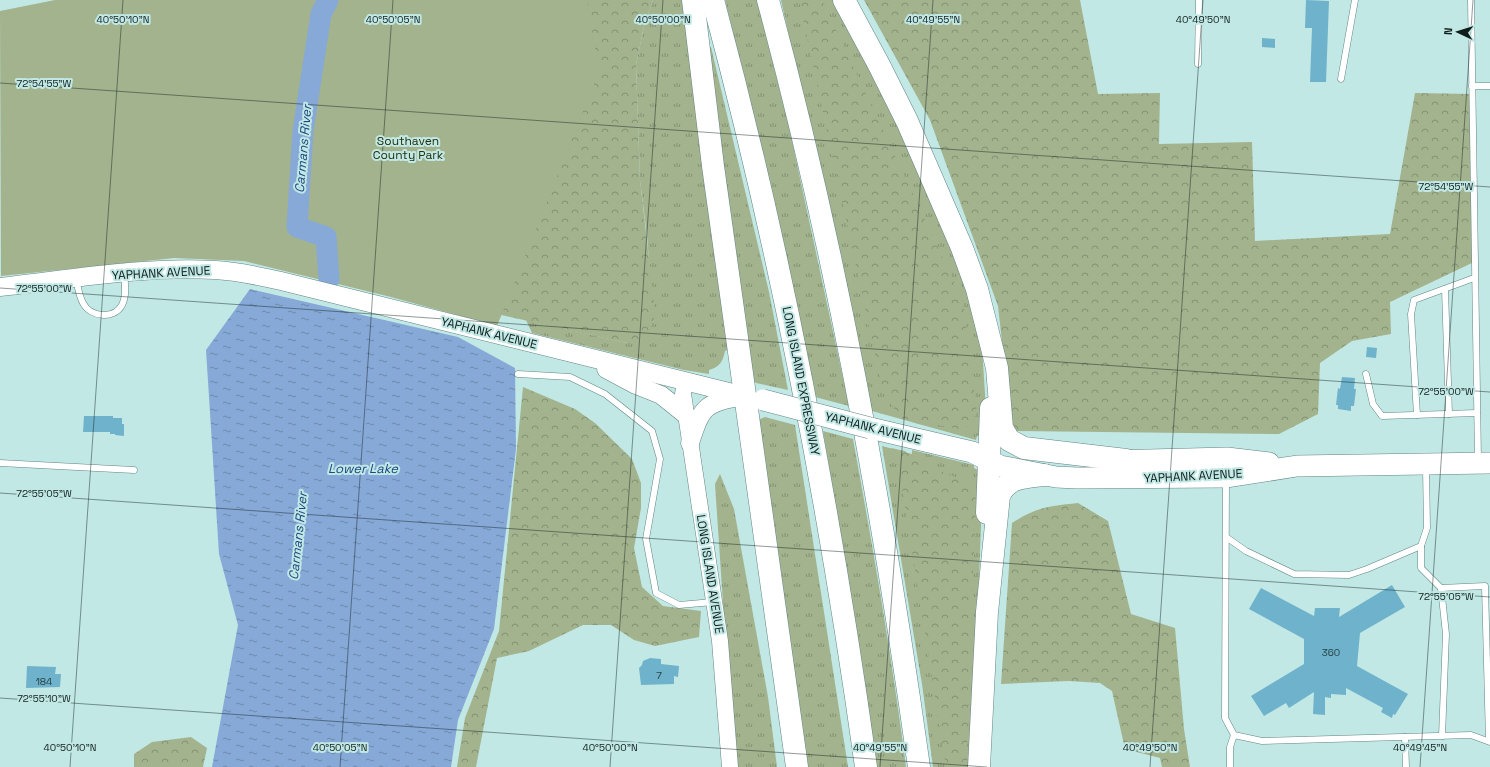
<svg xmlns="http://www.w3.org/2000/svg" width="1490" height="767" font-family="'Space Grotesk',sans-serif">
<defs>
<pattern id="grass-tufts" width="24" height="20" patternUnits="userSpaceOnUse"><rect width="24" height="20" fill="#a3b38e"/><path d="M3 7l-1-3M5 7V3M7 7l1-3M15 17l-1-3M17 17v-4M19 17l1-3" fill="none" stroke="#839173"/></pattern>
<pattern id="forest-crowns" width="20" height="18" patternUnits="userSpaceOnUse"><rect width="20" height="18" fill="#a3b38e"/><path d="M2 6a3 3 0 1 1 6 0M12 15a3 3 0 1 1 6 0" fill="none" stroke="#839173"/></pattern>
<pattern id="water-ripples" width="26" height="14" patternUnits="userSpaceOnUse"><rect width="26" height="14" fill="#87a9d7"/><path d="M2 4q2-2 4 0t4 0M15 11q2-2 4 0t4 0" fill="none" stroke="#6d89ae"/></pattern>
</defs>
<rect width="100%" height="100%" fill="#c1e8e5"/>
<g fill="url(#grass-tufts)">
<path d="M653,0h29l2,10 44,340 -3,1c-2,10 -5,16 -16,19v4l-25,-4 -152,-37 -6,-13 101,23 27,-22 -7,-85 -7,-56 -4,-115 8,-39z"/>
<path d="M725,0h32l32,127 60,279 -34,-9c-25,-133 -57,-265 -90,-397z"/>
<path d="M781,0h55l56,113 68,157 22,76 4,64 -5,25 -4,1 -1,4 -104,-29z"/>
<path d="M711,47l58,245 19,98 -32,-7 -5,-4 -47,-331z"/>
<path d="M765,417l30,8 53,342h-42l-49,-342 3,-6z"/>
<path d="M823,431l30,8c20,109 39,218 53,328h-30l-30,-198z"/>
<path d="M882,446l30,8v-4l62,15v3l4,2 4,29 -10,268h-39l-11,-83z"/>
<path d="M720,474l14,35 34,188 9,70h-43l-19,-283z"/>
</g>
<g fill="url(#forest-crowns)">
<path d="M348,0h305l-9,26 -8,39 4,115 14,122v19l-11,18 -16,4 -148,-33z"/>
<path d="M799,0h23l141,301 14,112 -12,17 -66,-12 -17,-31z"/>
<path d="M864,0h216l18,94 62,-1 -1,51 93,-2 3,99 135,-7 25,-141 57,1 2,168 -84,40 1,32 -39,7 -32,22 -2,51 -39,20 -267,-3 -14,-125 -68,-186z"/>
<path d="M523,387l52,22 20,14 37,36 9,24v25l-7,40 8,39 21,19 38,5 -2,26 -44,9 -21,-6 -23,-15h-28l-54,26 -32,7 -21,109h-19l8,-49 34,-87z"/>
<path d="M891,448l14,3 8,9 64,26 -9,193 -1,88h-21l-48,-305z"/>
<path d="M1078,503l30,18 23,93 44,14 9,101 6,38h-28l-2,-9 -35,-9 -13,-58 -12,-8 -31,-2 -68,3 11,-161c25,-16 37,-17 66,-20z"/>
<path d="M191,737l16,11 -4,19h-69v-13l18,-12z"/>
</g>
<path fill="#a3b38e" d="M55,0h532l12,72 -102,254 -106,-29 -147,-36 -70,-3 -173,18 -1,-265z"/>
<path fill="url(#water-ripples)" d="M250,289l208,48 57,31 1,81 -22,180 -36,91 -7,47h-239l26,-142 -19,-71 -13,-204z"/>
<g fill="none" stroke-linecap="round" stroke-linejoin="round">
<path stroke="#87a9d7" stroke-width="21" d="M328,0l-7,14 -18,117 -6,96 29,10 3,42"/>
</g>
<g fill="#6fb2cb">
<path d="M1306,0l23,1 -3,81h-16l2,-54h-7z"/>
<path d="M1262,38l13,1v9l-13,-1z"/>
<path d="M1367,347l10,1 -1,10 -10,-1z"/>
<path d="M1342,377l13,1 -1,11h2l-2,17h-3v5l-13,-2v-4h-2l2,-17 2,1z"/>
<path d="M84,416h29v2h9v6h2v12l-9,-1v-1h-5v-2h-27z"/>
<path d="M1392,585l13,22 -45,26 -3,33 51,28 -13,21 -2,-1 -1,4 -11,-6 2,-4 -37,-20v7l-15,-1v4l-6,-1v18l-12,-1 1,-22 -25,16 -3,-5 -22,13 -13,-20 53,-32v-25l-55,-30 12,-21 53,28 1,-8h25l-1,9z"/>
<path d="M650,658l11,1v5l18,2 -1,11 -4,-1v8l-33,1 -2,-17 3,-3 1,-4z"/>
<path d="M27,666l29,1 -1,7h6l-1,13 -34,1z"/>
</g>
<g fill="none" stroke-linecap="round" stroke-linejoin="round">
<defs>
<g id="service">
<path d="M1471,0l7,460"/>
<path d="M1198,64l1,-64"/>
<path d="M1341,79l14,-79"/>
<path d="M1472,86h18"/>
<path d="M76,279c2,8 3,17 7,24 7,14 31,17 39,2 5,-9 3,-22 2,-31"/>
<path d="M1445,289l4,125"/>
<path d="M518,374l52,3 35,17 47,37 8,28 -14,80 10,54 23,12 34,-3"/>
<path d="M1366,374l7,30 9,12 95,-3"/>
<path d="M1417,415l-6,-101 3,-14 60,-22"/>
<path d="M0,463l134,7"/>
<path d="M1426,468l1,60 -6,18v22l20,20 5,46 -4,102"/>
<path d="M1226,480l-1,238 9,17 28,6 209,-6 19,7"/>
<path d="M1226,537l20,14 48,23 55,1 18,-6 54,-23"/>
<path d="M1441,588l44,-2 4,155"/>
<path d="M1405,737l1,30"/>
<path d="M1230,767v-20l4,-12"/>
</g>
<path id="tertiary" d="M685,382l-2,12 37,247 10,126"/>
<g id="secondary">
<path d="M0,287c71,-8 144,-21 215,-17 22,1 44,6 66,11l464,115"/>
<path d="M606,369l30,16 25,10 25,20"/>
<path d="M690,443c11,-34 14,-41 50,-46"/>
</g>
<g id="primary">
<path d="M870,428l102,24 28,14 56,11 21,1 150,-1 70,-11 193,-3"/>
<path d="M1109,461l118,-3 42,5"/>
</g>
<g id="motorway">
<path d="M693,0l20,166 84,601"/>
<path d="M713,0c68,252 117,508 153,767"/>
<path d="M768,0c68,252 115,509 151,767"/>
<path d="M844,0l35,65 28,56 55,127 15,41 20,79 5,60 7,12 15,8 102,12"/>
<path d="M987,513l4,-105"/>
<path d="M979,767l8,-155 12,-116c8,-19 26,-19 45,-21"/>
</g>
</defs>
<use href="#service" stroke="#628584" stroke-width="7"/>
<use href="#tertiary" stroke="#628584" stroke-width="17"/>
<use href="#secondary" stroke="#628584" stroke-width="19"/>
<use href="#primary" stroke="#628584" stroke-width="22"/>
<use href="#motorway" stroke="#628584" stroke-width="23"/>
<use href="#service" stroke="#fff" stroke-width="6"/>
<use href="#tertiary" stroke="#fff" stroke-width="16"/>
<use href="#secondary" stroke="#fff" stroke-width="18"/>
<use href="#primary" stroke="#fff" stroke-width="21"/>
<use href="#motorway" stroke="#fff" stroke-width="22"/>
<defs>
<path id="primary-bridge" d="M763,400l107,28"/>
</defs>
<use href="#primary-bridge" stroke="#628584" stroke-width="22" stroke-linecap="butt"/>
<use href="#primary-bridge" stroke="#fff" stroke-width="21"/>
</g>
<path fill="none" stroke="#0f1e1d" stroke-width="1" stroke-opacity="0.45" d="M0,83l1490,104M0,288l1490,104M0,493l1490,104M0,698l987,69M70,767l53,-767M340,767l53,-767M610,767l53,-767M880,767l53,-767M1150,767l53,-767M1420,767l53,-767"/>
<g text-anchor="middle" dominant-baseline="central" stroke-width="4" stroke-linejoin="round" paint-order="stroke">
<g font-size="10" fill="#274348">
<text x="1331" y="652">360</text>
<text x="659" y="675">7</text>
<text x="44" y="681">184</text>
</g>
<g font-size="12" fill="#233109" stroke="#c1e8e5">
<text x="408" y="141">Southaven<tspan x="408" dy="14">County Park</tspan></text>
</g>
<g font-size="12" fill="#0f1e1d" stroke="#c1e8e5">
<text transform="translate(161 273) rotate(-3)">YAPHANK AVENUE</text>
<text transform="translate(489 333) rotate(14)">YAPHANK AVENUE</text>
<text transform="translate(801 381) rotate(79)">LONG ISLAND EXPRESSWAY</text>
<text transform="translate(873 428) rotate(14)">YAPHANK AVENUE</text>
<text transform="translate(1193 476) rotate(-3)">YAPHANK AVENUE</text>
<text transform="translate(710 574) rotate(81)">LONG ISLAND AVENUE</text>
</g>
<g font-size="13" font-style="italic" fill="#1c4780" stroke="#c1e8e5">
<text transform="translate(303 149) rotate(-85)">Carmans River</text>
<text x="363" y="468">Lower Lake</text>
<text transform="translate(298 536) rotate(-84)">Carmans River</text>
</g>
</g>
<g font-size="10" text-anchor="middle" fill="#0f1e1d" stroke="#c1e8e5" stroke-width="4" stroke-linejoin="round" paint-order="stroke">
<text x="123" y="23">40°50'10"N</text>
<text x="393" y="23">40°50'05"N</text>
<text x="663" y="23">40°50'00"N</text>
<text x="933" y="23">40°49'55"N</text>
<text x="1203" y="23">40°49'50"N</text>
<text x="44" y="87">72°54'55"W</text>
<text x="1446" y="190">72°54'55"W</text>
<text x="44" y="292">72°55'00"W</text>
<text x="1446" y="395">72°55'00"W</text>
<text x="44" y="497">72°55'05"W</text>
<text x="1446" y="600">72°55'05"W</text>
<text x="44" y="702">72°55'10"W</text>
<text x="70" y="751">40°50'10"N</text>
<text x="340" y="751">40°50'05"N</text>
<text x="610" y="751">40°50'00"N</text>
<text x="880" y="751">40°49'55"N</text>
<text x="1150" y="751">40°49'50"N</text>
<text x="1420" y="751">40°49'45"N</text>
</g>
<g transform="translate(1458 32) rotate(274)" stroke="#c1e8e5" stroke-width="3" paint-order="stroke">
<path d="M0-3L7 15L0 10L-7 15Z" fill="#0f1e1d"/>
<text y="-6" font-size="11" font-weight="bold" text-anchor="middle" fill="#0f1e1d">N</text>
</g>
</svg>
